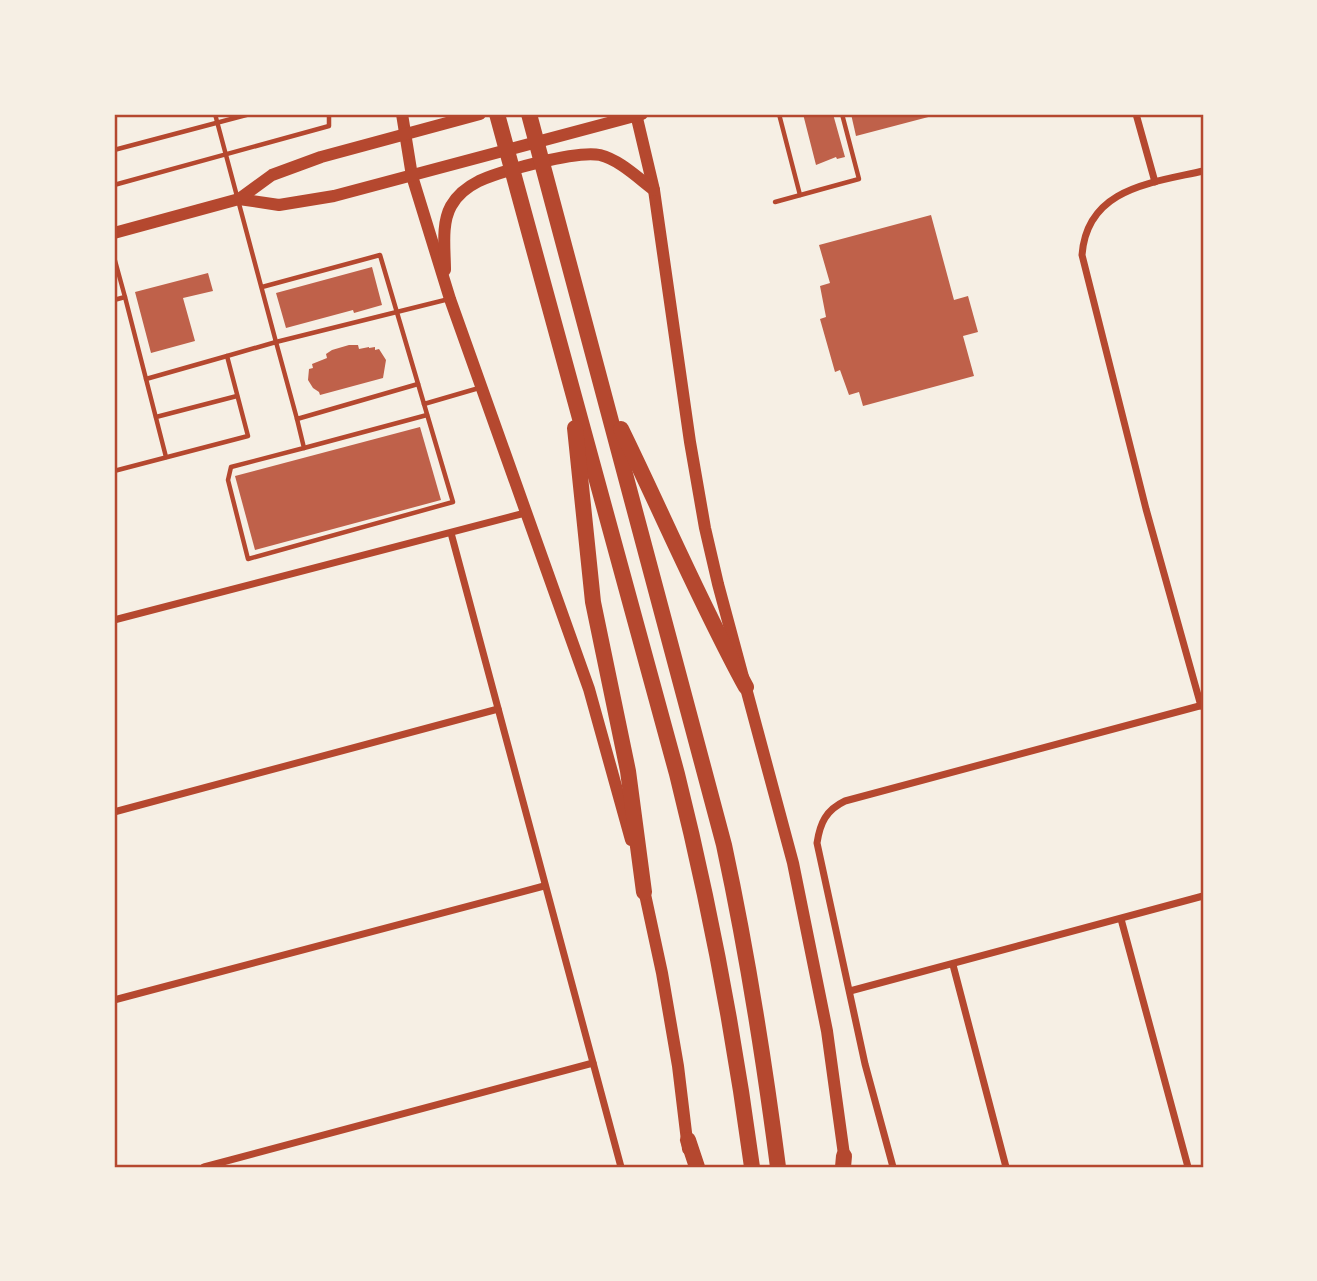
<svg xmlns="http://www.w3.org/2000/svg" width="1317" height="1281" font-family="Overpass,sans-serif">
<rect width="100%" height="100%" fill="#f6efe4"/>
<g fill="#bf614a">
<path d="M803,114h30l12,43 -8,2 -1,-2 -20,8z"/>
<path d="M851,114h85v1l-80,21z"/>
<path d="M931,215l23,85 14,-4 10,36 -15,4 11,40 -111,30 -4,-14 -10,3 -9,-25 -5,2 -15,-53 6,-2 -6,-31 10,-3 -11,-38z"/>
<path d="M372,267l10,38 -28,8 -1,-3 -67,18 -10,-35z"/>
<path d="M208,273l5,18 -30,7 12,43 -44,12 -16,-61z"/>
<path d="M349,345h9l1,4 10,-2v1l6,-1v3l4,-1 7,11 -3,18 -63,17 -1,-3 -6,-4 -5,-8 1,-11 4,-1 -1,-4 15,-6 -1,-4 6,-4z"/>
<path d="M420,427l21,73 -186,50 -20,-74z"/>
</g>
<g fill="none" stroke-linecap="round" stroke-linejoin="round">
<g stroke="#b5482f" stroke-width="4.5">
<path d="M215,114l61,228 173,-43"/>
<path d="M779,114l21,81"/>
<path d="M114,115l4,-1"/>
<path d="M114,150l136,-36"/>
<path d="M114,185l215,-59v-12"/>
<path d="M775,202l84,-23 -17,-65"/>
<path d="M114,257l11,40 -11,3"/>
<path d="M262,287l118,-32 44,149 55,-16"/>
<path d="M125,297l41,160"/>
<path d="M146,379l81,-23"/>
<path d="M156,417l81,-21"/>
<path d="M297,419l7,29 -73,19 -3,13 20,79 205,-57 -29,-98"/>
<path d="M304,448l123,-33"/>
<path d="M114,471l134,-35 -21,-80 49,-14 21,77 121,-35"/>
</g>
<g stroke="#b5482f" stroke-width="7">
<path d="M1136,114l19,68"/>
<path d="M451,533l170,634"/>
<path d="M114,620l411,-107"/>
<path d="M1201,706l-55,-197 -64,-254c5,-67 69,-72 121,-84"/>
<path d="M114,812l384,-103"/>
<path d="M1121,919l67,248"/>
<path d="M953,965l53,202"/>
<path d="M850,991l353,-95"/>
<path d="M114,1000l430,-114"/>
<path d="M204,1167l389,-104"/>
<path d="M893,1167l-28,-103 -48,-221c3,-20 9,-33 28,-42l358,-96"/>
</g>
<g stroke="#b5482f" stroke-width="12">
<path d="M402,114l10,62 38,123 139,390 42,151"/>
<path d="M636,114l18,76 36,252 15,86 13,56 75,279 34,168 18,131"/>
<path d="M239,199l40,6 55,-9 308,-82"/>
<path d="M114,233l125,-34 33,-24 49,-18 159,-43"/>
<path d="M445,270c0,-20 -4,-46 6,-64 6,-11 16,-19 28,-25 23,-10 97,-31 121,-26 20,5 38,23 54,35"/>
<path d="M643,885l19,88 16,93 10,83"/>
</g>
<g stroke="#b5482f" stroke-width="16">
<path d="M497,114l180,660c33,132 57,259 75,393"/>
<path d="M529,114l195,731c23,107 40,214 54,322"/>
<path d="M575,428l18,174 35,169 16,121"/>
<path d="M621,429c42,86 79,174 125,258"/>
<path d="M688,1140l9,27"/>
<path d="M843,1167l1,-11"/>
</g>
</g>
<rect width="1317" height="1281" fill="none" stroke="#f6efe4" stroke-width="231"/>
<rect x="116" y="116" width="1086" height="1050" fill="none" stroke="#b5482f" stroke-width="2.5"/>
</svg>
